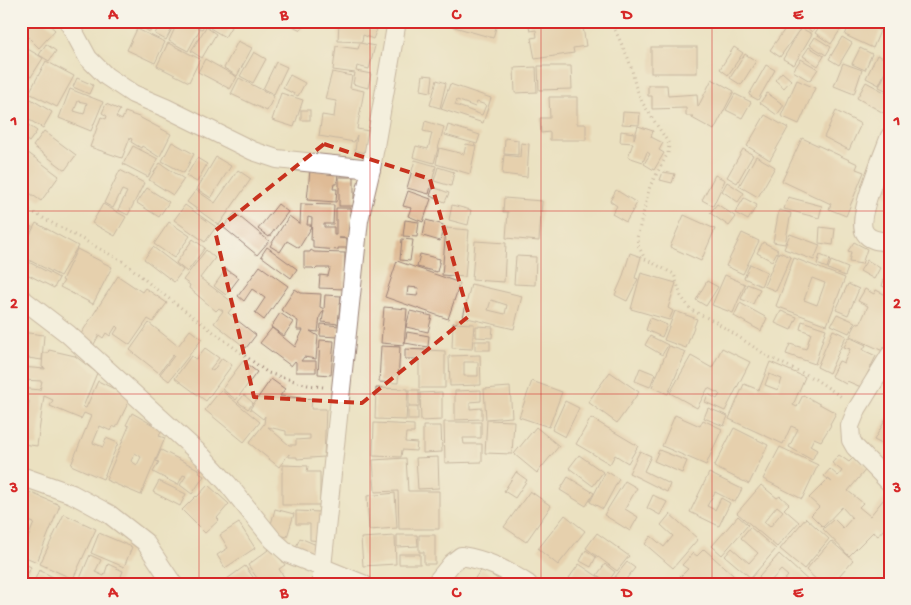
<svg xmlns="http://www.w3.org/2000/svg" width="911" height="605" font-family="'Gochi Hand',sans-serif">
<rect width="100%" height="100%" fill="#f7f3e8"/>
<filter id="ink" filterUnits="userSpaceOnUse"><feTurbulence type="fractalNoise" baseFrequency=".02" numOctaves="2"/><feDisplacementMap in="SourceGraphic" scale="10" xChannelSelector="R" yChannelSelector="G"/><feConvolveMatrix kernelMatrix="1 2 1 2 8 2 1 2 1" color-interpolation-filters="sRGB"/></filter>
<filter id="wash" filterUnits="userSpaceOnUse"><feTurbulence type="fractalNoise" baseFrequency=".0096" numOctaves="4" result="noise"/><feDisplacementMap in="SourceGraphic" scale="20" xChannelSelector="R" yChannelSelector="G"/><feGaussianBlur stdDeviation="1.12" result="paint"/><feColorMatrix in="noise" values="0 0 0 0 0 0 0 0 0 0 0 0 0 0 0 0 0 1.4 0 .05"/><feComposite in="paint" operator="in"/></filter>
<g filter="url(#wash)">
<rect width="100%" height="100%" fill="#ebe1c1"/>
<g id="blocks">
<g fill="#dfbb96" fill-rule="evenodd">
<path d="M34,21h11l10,9 -16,18 -15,-15z"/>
<path d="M141,21h14l-5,11 -11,-6z"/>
<path d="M161,21h15l-10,19 -11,-6z"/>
<path d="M178,21h7l15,8 -12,22 -19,-10z"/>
<path d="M188,21h18l-4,8z"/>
<path d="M215,21h7l9,6 -6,10 -15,-9z"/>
<path d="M282,21h23l-4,9z"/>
<path d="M339,21h24v2l14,6 -4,10 -10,-4 -1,7 -24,-1z"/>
<path d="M452,21h36l9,3 -4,14 -42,-12z"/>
<path d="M528,21h54l4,25 -13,2 1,5 -39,6 -4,-21 6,-1 -1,-7 -6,1z"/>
<path d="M799,21h19l1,1 -7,10z"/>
<path d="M823,21h23l-15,23 -16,-11z"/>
<path d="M851,21h8l21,10 -7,17 -28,-13z"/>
<path d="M790,22l10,7 -20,28 -10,-7z"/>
<path d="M206,27l10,7 -14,24 -11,-7z"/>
<path d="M801,28l11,6 -18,31 -11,-6z"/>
<path d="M137,29l28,13 -10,21 -28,-13z"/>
<path d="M815,37l16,10 -5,8 -16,-10z"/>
<path d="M842,37l10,6 -13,22 -10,-6z"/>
<path d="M238,41l14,7 -15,28 -13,-8z"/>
<path d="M168,43l32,16 -11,23 -32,-16z"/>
<path d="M360,43l15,3 -6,23 -12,-3 -1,5 15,3 -3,14 -15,-4 2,-11 -22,-3 3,-24 22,3z"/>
<path d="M46,44l10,7 -7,10 -10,-6z"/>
<path d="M21,45l22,13 -12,19 -10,-6z"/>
<rect x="651" y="47" width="46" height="26"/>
<path d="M734,47l9,6 -15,22 -8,-6z"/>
<path d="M809,47l15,9 -6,10 -15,-10z"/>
<path d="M860,48l12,6 -7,16 -13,-6z"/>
<path d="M254,52l12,7 -13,24 -13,-7z"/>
<path d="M745,54l11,7 -15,24 -11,-7z"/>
<path d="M877,55l13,6 -11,24 -13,-7z"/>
<path d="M205,59l32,18 -7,12 -32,-17z"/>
<path d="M801,59l17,10 -8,12 -17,-10z"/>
<path d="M46,61l28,15 -17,31 -28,-14z"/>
<path d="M276,62l11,5 -13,27 -11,-5z"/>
<path d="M843,63l19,7 -8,24 -20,-8z"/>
<path d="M890,64v28l-11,-5z"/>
<path d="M766,65l9,5 -17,30 -9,-5z"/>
<path d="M538,66h33l1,23 -33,1z"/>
<path d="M536,67l1,25 -22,1 -1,-25z"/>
<path d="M332,72l20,4 -2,12 14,3 -7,38 12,2 -2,22 -12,-2 2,-16 -3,7 -35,-6 3,-21 12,2 2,-16 -11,-2z"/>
<path d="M782,72l9,8 -7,8 -9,-8z"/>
<path d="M290,75l15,8 -7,13 -15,-8z"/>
<path d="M423,75l10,1 -2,16 -10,-2z"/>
<path d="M77,78l16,7 -4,9 -16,-7z"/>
<path d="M239,78l35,18 -7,15 -36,-17z"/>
<path d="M712,79l22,12 -20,39 -22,-12 1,-2h-7v-8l-34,1v-13h-4v-11h19l1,11 29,-2 1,13z"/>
<path d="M437,80l9,3 -6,25 -10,-3z"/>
<path d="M797,80l18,8 -16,36 -18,-8z"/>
<path d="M866,82l24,13 -1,21 -32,-18z"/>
<path d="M450,84l41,14 -8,25 -42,-14zM457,100l18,7 2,-5 9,3 -4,10 -27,-10z"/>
<path d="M70,89l33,13 -12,29 -32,-13zM78,101l9,2 -3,11 -10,-3z"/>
<path d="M281,93l22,7 -9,27 -22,-7z"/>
<path d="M767,93l17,12 -7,10 -17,-12z"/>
<path d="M735,94l16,8 -9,16 -16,-8z"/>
<path d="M26,96l26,16 -9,16 -22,-13v-12z"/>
<path d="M549,97h28v27h9v16h-36v-8l-9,1 -1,-15h10z"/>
<path d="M106,104l14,6 -4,7 6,3 3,-8 14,5 32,17 -11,22 -1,1 -17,-11 -1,2 -10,-6 1,-3 -2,-1 -8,20 -32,-11 11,-30 5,2 1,-3 -5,-3z"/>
<rect x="301" y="110" width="9" height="10"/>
<path d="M836,111l25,13 -12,26 -25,-13z"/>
<path d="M623,112l17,1 -1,12 -17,-1z"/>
<path d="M765,115l23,13 -18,32 -23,-14z"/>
<path d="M21,120l16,11 -8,11 -8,-6z"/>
<path d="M425,121l19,6 -10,36 -21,-6 3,-11 12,3 4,-16 -9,-2z"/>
<path d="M448,125l32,10 -3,9 -32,-9z"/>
<path d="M638,126l15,5 -2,6 12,6 -4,7 5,3 -10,17 -10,-6 6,-10 -3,-2 -4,10 -15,-5 5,-14 -13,-1 1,-11 13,2v6z"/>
<path d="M44,131l32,24 -11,15 -32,-24z"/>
<path d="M505,138l13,2v15l-14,-1z"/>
<path d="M802,138l56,26 -2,5 8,3 -18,44 -17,-7 2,-5 -49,-23z"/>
<path d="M172,142l22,12 -10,19 -22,-12z"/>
<path d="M521,143l8,1 -2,33 -25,-3 2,-19 16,2z"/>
<path d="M466,144l10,2 -6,28 -34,-10 3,-16 25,6z"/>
<path d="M133,146l25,13 -10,18 -25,-13z"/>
<path d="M743,149l10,6 -16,28 -10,-6z"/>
<path d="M27,152l32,24 -18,25 -20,-14v-26z"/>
<path d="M756,156l19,11 -17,30 -19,-11z"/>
<path d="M216,157l15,9 -20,32 -14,-9z"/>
<path d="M197,158l10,6 -10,18 -11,-6z"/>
<path d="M415,160l21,6 -7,28 -22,-6z"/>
<path d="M160,163l24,16 -11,16 -24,-15z"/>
<path d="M438,167l16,5 -3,14 -17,-5z"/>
<path d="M120,170l24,13 -16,32 -10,-5 9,-18 -5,-2 -9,18 -9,-5z"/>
<path d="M238,170l13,9 -32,46 -32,-23 9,-12 19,13z"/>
<path d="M310,170l28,2 -1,12h-3l-1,5h4l-1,13 -29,-2z"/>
<path d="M663,172l12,2 -3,9 -12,-3z"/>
<path d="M715,175l10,5 -12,26 -11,-6z"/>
<rect x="339" y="177" width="15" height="29"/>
<path d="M727,182l17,11 -6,9 -16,-11z"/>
<path d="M885,183l5,2v12l-9,-3z"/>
<path d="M433,187l16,6 -4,9 -15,-6z"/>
<path d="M147,188l22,14 -10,15 -22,-14z"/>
<path d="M616,190l21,13 -11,19 -14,-8 5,-8 -7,-5z"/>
<path d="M408,191l23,8 -8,23 -15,-6 3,-8 -8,-2z"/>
<path d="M788,197l34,9 -3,12 -35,-9z"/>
<path d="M504,198l38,3 -3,40 -33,-3 2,-26h-5z"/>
<path d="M744,198l13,7 -9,15 -13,-7z"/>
<path d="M103,204l23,13 -11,19 -23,-13z"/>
<path d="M278,204l10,8 -19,25 -11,-8z"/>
<path d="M301,204l33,1 -1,19h-9v3h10v8h2v-27h14v30h-11l8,1v9h-9v2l-25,-2v-8h-2l1,-22 -4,-1 -1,8h4l-1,4h-1l1,1 -11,18 -12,-7 -7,11 -10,-6 19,-30 11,8z"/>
<path d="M717,204l19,13 -7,9 -19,-13z"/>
<path d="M185,205l31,22 -11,15 -31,-22z"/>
<path d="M452,205l19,5 -3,15 -19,-5z"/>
<path d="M779,210l12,3 -6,31 -12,-2z"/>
<path d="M235,213l34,28 -12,14 -34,-28z"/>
<path d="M684,215l31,14 -14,32 -31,-14z"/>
<path d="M21,220l11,7 -11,20z"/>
<path d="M405,220l14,2 -2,15 -14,-1z"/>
<path d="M426,220l18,5 -4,16 -17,-5z"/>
<path d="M169,222l21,14 -16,22 -20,-14z"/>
<path d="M36,223l42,23 -18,30 -39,-20 4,-9 -1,-1z"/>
<path d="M820,227l15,2 -2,16 -14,-2z"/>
<path d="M446,228l23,2 -4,47 -23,-2z"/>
<path d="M742,233l17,8 -16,33 -17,-8z"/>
<path d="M790,234l30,11 -6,15 -30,-11z"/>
<path d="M193,239l12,9 -18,24 -11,-9z"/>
<path d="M402,239l11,1 -3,21 -10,-1z"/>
<path d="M475,241l31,2 -2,39 -32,-2z"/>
<path d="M763,242l15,8 -6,11 -15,-8z"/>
<path d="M854,242l13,7 -5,15 -13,-2 2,-10 -3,-1z"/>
<path d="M153,247l30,23 -9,12 -30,-23z"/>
<path d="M267,247l30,22 -6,9 -30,-22z"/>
<path d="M77,249l35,18 -19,37 -33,-17 4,-6 -2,-1z"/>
<path d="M206,250l9,8 -15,20 35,26 -7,9 28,22 -10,13 -32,-25 9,-12 -4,-3 -3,3 -27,-23 1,-3 -7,-5z"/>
<path d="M311,250l3,2 31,1 -1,36 -25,-1 1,-13 8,1 2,-8h-13l-2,2 -2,-2h-9v-16h6z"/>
<path d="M779,252l12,5 -15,34 -12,-5z"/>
<path d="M630,253l11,4 -6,21 3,1 -11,22 -12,-6 7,-16z"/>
<path d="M420,254l20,5 -3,13 -20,-5z"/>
<path d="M820,255l10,4 -3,9 -10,-4z"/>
<path d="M516,256l20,1 -1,28 -21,-1z"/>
<path d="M21,258l38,20 -5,10 -33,-17z"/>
<path d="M794,258l51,20 -18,47 -51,-19zM812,278l13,5 -8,22 -13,-5z"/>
<path d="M867,260l13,8 -6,11 -14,-8z"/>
<path d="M397,261l63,22 -12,36 -63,-22zM408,287l11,1 -2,8 -10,-1z"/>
<path d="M831,261l17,7 -3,8 -17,-7z"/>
<path d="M750,264l17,8 -6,14 -17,-8z"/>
<path d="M260,266l28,20 -24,34 -9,-7 10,-15 -13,-9 -8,12 -6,-5z"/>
<path d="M226,269l13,9 -13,17 -12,-9z"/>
<path d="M887,271l3,1v17l-8,-3z"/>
<path d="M641,273l35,10 -8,25 5,3 -4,9 -38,-11z"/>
<path d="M725,275l20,9 -12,29 -21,-8z"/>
<path d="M118,276l24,16 3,-4 22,15 -14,19 -5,-3 -18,26 -16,-11 4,-6 -2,-2 -6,10 -4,-3 -3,5 -4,-3 -6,11 -14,-9z"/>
<path d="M707,281l11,6 -12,19 -10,-6z"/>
<path d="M471,284l51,12 -8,33 -51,-12zM491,300l16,5 -2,9 -17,-4z"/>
<path d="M747,284l13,5 -7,15 -12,-5z"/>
<path d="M848,284l11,5 -11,26 -12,-5z"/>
<path d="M295,289l6,4 20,1 -1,13 4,2 1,-14 16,1 -3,28 -16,-2 2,-12 -4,6 -2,16 -8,-1 8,5 -2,23 -12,-2 -3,4h15v11h-20v-10l-1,-1 -4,5 -31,-23 12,-15 23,19 8,-17h-6l1,-9 -17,-11z"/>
<path d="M865,289l9,5 2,-4 14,7v45l-5,10 -35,-16 7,-14 3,2 8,-18 -10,-5z"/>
<path d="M740,303l27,15 -6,13 -27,-15z"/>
<path d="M384,307l23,2 -3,36 -23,-2z"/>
<path d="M410,311l22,5 -4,16 -22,-5z"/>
<path d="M675,311l22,8 -11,29 -22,-8z"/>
<path d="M781,311l16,6 -6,13 -16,-7z"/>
<path d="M280,313l13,9 -9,14 -13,-9z"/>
<path d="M837,314l18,8 -6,11 -18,-8z"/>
<path d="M650,318l17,7 -5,12 -16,-7z"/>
<path d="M802,321l24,8 -11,35 -29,-10 4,-10 16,5 5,-16 -11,-4z"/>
<path d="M149,323l29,23 12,-16 12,9 -33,42 -9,-7 14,-18 -1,-1 -14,18 -29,-23z"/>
<path d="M453,323l21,1 -2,25 -20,-1z"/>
<path d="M321,324l18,2 -1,11 -18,-1z"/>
<path d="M476,326l17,1 -1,11 -16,-1z"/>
<path d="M833,330l13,6 -17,37 -12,-6z"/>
<path d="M21,332l23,3 -2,25 -21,-3z"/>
<path d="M407,332l22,4 -1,11 -23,-4z"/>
<path d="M650,336l18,9 -6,10 -17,-10z"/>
<path d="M849,337l17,8 -3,5 13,6 -15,31 -14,-6 -1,3 -15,-8 8,-15 5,2 6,-14 -6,-2z"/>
<path d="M320,340l14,1 -3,34 -13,-1z"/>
<rect x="475" y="341" width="15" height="9"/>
<path d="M381,346l19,1 -2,36 -19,-1z"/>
<path d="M669,346l17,6 -18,42 -16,-7z"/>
<path d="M205,348l14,10 -9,11 3,2 9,-13 10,7 -26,36 -31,-23 16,-22 5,3z"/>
<path d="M722,348l28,14 -25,49 -20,-9 3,-8 9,5 3,-5 -12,-6 -11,20 -27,-15 21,-37 21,12z"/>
<path d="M405,349l40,2v37h-26v-29h-14z"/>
<path d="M49,350l26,6 22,17 -14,34 3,1 12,-27 33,16 -15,31 -3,-2 -2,5 -11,-5 -7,17 10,4 3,-9 12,5 -15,36 -32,-14 20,-49 -7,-3 -3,6 -31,-13 3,-6 -9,-4 -7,50 -14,-2 1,-7h-3v-18l6,1 2,-19 -8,-1v-12l19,2 2,-9 -21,-1v-13l24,2v-1l-3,-1 1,-14h5z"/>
<path d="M480,355l1,30 -31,1 -1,-30zM464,362h14v14h-14z"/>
<path d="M243,361l14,11 -21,28 -14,-11z"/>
<path d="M770,362l35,15 -12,28 4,2 6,-12 33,18 -6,11 1,1 -10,16 -7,-3 -4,8 7,4 -5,10 -23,-13 9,-18 -7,-3 -8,18 -54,-25 15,-35 15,6zM769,374l13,5 -4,11 -13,-5z"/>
<path d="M640,368l15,6 -5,13 -15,-6z"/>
<path d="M610,372l29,20 -22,31 -29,-21z"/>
<path d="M271,379l14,10 -5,7 32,3 -1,10h15l-2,48 -27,2v-2h-8v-3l-10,13 -30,-24 15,-19 1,-8 -2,3 -13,-10zM268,427l18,4v4h24v4l-14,1v5h-7z"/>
<path d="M532,381l30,11 -13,35 -30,-10z"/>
<path d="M510,387l2,30 -26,2 -2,-30z"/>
<path d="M376,388l32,1 -2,31 -31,-1z"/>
<path d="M221,390l39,32 -16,20 -39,-32z"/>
<rect x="409" y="390" width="10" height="16"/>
<path d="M481,390v11l-11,1v7l12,-1v11l-27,1v-29z"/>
<path d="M442,392v28l-21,1 -1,-28z"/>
<path d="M244,395l9,8 -5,6 -10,-7z"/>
<path d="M565,401l14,7 -14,29 -13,-7z"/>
<rect x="408" y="407" width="10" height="13"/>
<path d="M708,408l20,8 -4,10 -20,-8z"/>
<path d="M890,412v36l-16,-8z"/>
<path d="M132,413l30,17 -3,6 6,2 -24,57 -35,-15 23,-54 -3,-1zM135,453l6,4 -4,8 -6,-4z"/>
<path d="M675,415l25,11 3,-6 19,9 -16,36 -44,-19z"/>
<path d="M591,418l47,28 -10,17 -13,-8 -5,9 -34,-20z"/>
<path d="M487,420l27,1 -2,33 -27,-1z"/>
<path d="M444,422h37v16h-18l1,6h18v18l-37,1z"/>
<path d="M374,423l40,2v8h-8l-1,9 12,1 -1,8 -14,-1 -1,7 -28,-1z"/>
<path d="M423,426h18l1,26 -19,1z"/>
<path d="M536,427l23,19 -22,27 -23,-19z"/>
<path d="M734,428l34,17 -19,39 -35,-17z"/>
<path d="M780,447l38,18 -16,34 -39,-20z"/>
<path d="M161,450l39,20 -1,3 5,3 -12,18 -12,-9 6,-9 -3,-1 -5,10 -25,-13 6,-10 -3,-1z"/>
<path d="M659,450l28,11 -5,12 -28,-12z"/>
<path d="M640,451l11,5 -7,15 26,13 -3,8 -38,-19z"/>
<path d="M579,455l24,17 -10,14 -24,-18z"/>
<path d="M839,455l10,7 5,-5 13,11 -19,23 15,12 -4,4 11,9 18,-22 2,2v26l-12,14 -5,-4 -24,24 -26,-27 11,-10 9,9 9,-10 -10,-11 -19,20 -12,-12 8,-8 -10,-9 19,-19 4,3 -8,-6 6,-7 8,7 4,-5 -10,-8z"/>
<path d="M438,457l1,31 -21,1 -2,-31z"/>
<path d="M406,458l2,33h31v38h-40l-1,-38 -23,1 -2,-32z"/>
<path d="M283,465l25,1 -1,6h13v33h-38v-33h1z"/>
<path d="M606,471l13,8 -16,30 -13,-7z"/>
<path d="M516,472l11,8 -12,18 -11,-7z"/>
<path d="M709,473l33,16 -7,13 -20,-10 -8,14 8,4 6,-12 9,5 -11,23 -29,-14z"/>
<path d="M568,477l26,16 -8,13 -26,-16z"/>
<path d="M159,481l27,13 -6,12 -27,-14z"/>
<path d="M625,481l12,7 -12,21 13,8 -8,14 -26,-16z"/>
<path d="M208,485l21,19 -12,14 2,2 -14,13 -23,-23 14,-14 1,1z"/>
<path d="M761,485l16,13 3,-2 9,8 -5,5 15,13 -22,25 -40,-34zM777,506l6,5 -13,16 -6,-5z"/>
<path d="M24,490l36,15 -23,57 -16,-7v-18l6,3 7,-17 -13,-5v-21z"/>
<path d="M530,491l21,15 -25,36 -22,-15z"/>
<path d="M395,493l2,35 -28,2 -2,-34z"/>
<path d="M653,495l14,7 -7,13 -13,-7z"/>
<path d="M275,509l19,5 -7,23 -18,-5z"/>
<path d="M296,511l25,1v29l-11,-1v-16h-14z"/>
<path d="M64,514l32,15 -23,50 -33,-15z"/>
<path d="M670,514l28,25 -25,29 -28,-24 6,-8 13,11 9,-11 -12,-11z"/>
<path d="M565,515l20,16 -27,34 -20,-16z"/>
<path d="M738,516l10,9 -26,30 -10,-9z"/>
<path d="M806,518l23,21 -25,30 -24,-20z"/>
<path d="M239,523l16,25 -30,20 -8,-13 11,-7 -8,-13z"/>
<path d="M750,527l26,22 -25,29 -26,-22 7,-8 17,15 9,-10 -17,-15z"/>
<path d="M99,533l33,14 -8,20 -33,-14z"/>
<path d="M597,533l32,23 -12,15 -31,-23z"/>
<path d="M397,535h20l1,11 -21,1z"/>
<path d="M419,535h16v29h-11v-12h-5z"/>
<path d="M395,536l1,28 -33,2 -2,-28z"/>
<path d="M300,538l19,8 -5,11 -19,-8z"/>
<path d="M831,541l22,19 -21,24h-11l-15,-14z"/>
<path d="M272,547l13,18 -6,4 7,11 -6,4h-19l-13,-19z"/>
<path d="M704,549l39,35h-16l-6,-6 -5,6h-31l-6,-6 9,-9 -6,-4 11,-12 4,3z"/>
<path d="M586,550l10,7 -5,10 -11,-6z"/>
<rect x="399" y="554" width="21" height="10"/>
<path d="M779,554l33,30h-31l7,-8 -7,-6 -13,14h-15z"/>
<path d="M90,555l11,5 -6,12 9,4 4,-12 15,7 -5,13 -40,-1z"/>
<path d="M21,562l10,5 -8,17h-2z"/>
<path d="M627,562l8,6 -13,16h-11l-1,-1z"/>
<path d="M579,564l27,18 -1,2h-28l-8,-6z"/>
<path d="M605,564l10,8 -7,10 -11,-7z"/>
<path d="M245,566l13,18h-28l-3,-5z"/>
<path d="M482,568l23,16h-34z"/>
<path d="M39,570l28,14h-34z"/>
</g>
</g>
</g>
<g filter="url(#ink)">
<use href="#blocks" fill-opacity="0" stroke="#9a8076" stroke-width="1"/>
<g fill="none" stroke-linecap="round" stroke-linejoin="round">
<defs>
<g id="minor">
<path d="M68,21l20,37 18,18 27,18 33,14 87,43 24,8 94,10"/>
<path d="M890,136c-6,17 -35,84 -25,97 5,8 16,8 25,9"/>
<path d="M21,298l47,36 134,122 25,27 46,57 16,14 74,30"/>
<path d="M890,355l-33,54 -7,17 1,14 4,7 35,36"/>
<path d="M21,476l51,18 37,20 36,28 28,42"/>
<path d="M322,584v-17l37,-347 12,-51 26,-148"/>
<path d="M435,584l17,-21 9,-7c26,4 45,14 67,28"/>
</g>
</defs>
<use href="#minor" stroke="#9a8076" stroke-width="20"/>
<g stroke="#9a8076" stroke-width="3" stroke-dasharray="1 4" stroke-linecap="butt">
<path d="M611,21l17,37 4,12 3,15 7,17 27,42 -1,9 -18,33 -13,52 1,7 7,14 29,15 7,22 10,14 25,12 53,35 46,22 28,19"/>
<path d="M21,206l103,56 32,27 112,84 40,12 15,2"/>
</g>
<use href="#minor" stroke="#fff" stroke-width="18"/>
</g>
</g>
<path d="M0 0H911V605H0ZM324,144l106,35 39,137 -107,87 -108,-6 -39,-166z" fill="#ebe1c1" fill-opacity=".55" fill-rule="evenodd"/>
<path fill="none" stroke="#c8321e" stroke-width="4" stroke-dasharray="10 6" stroke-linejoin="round" d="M324,144l106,35 39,137 -107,87 -108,-6 -39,-166z"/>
<path fill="none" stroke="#d62828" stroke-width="1" stroke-opacity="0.55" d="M199,21v563M370,21v563M541,21v563M712,21v563M21,211h869M21,394h869"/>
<rect width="911" height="605" fill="none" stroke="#f7f3e8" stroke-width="55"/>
<rect x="28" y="28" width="856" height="550" fill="none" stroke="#d62828" stroke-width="2"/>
<g font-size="16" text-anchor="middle" font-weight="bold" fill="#d62828">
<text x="113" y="19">A</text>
<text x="284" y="19">B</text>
<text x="456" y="19">C</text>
<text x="627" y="19">D</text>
<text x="798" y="19">E</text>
<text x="14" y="125">1</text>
<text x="897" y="125">1</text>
<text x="14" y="308">2</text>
<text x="897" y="308">2</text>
<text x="14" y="492">3</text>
<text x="897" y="492">3</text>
<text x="113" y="597">A</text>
<text x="284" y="597">B</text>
<text x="456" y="597">C</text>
<text x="627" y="597">D</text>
<text x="798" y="597">E</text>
</g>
</svg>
